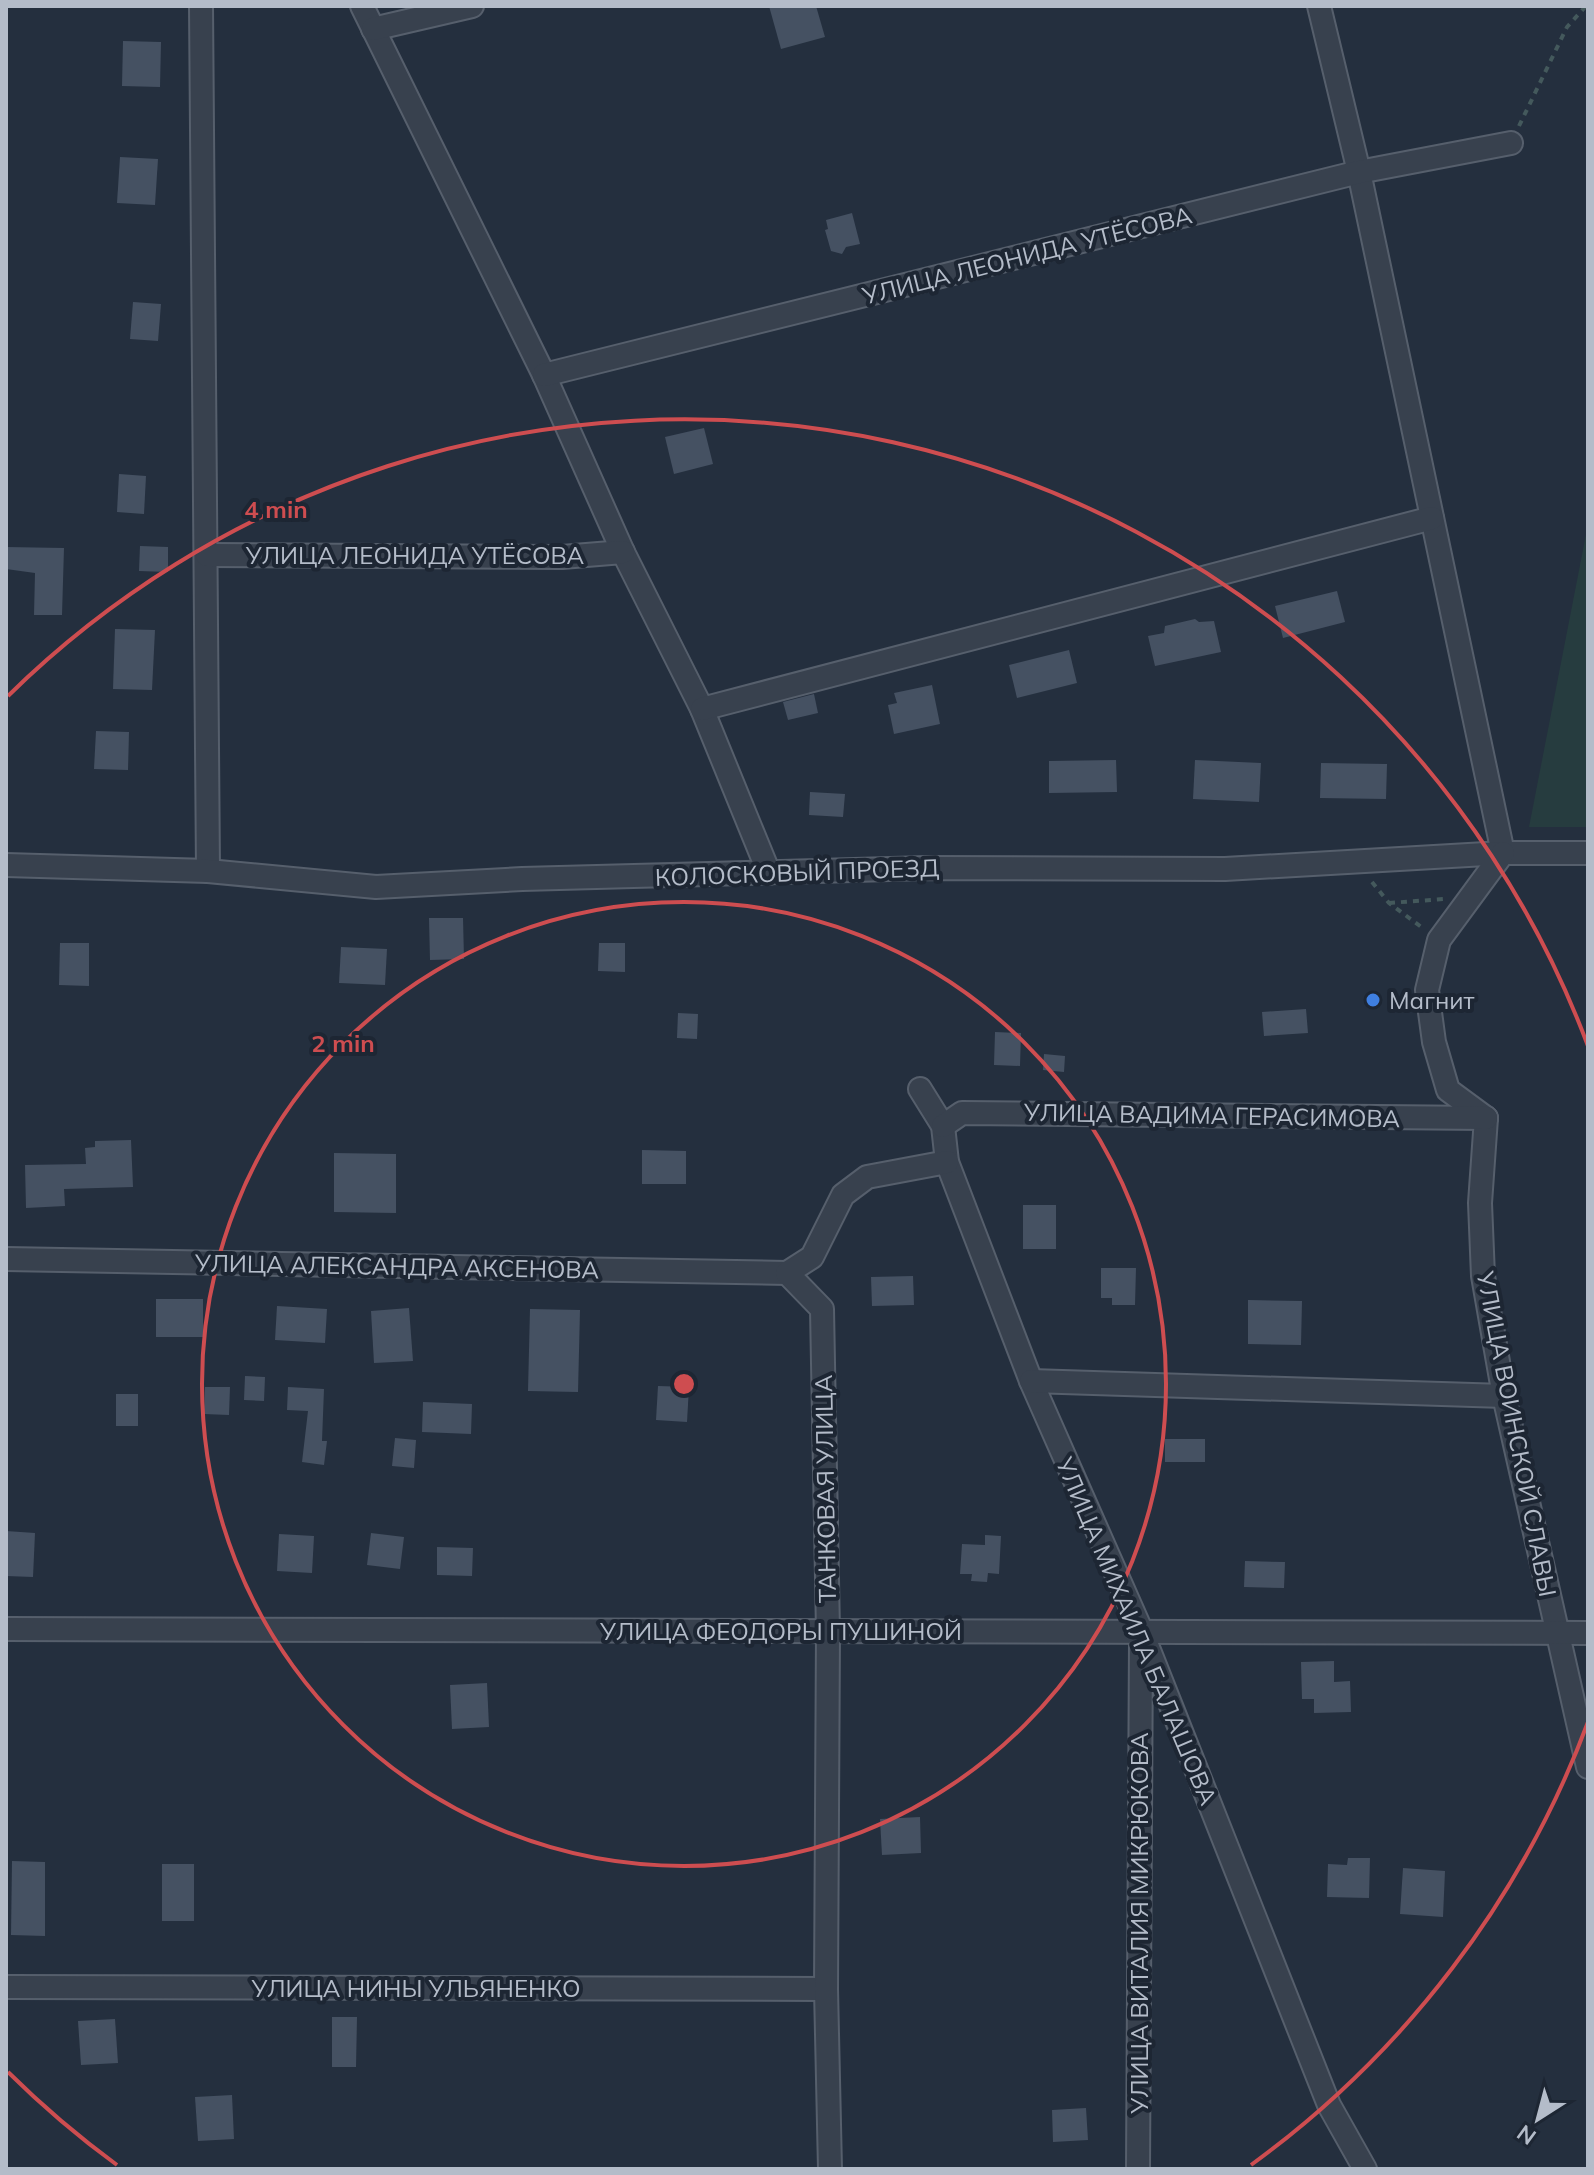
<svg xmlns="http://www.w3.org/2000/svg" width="1594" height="2175" font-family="Mulish,sans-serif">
<rect width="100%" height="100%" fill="#242f3e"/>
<path fill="#263c3f" d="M1588,524v303h-59z"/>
<g fill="#455162">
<path d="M769,6h47l9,31 -44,12z"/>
<path d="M123,41l38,1 -1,45 -38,-1z"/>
<path d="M120,157l38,2 -3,46 -38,-2z"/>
<path d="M852,213l8,31 -14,3 -4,7 -11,-3 -6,-21 3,-1 -2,-9z"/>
<path d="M133,302l28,2 -3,37 -28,-2z"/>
<path d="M704,428l9,36 -39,10 -9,-37z"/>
<path d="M119,474l27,2 -2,38 -27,-2z"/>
<path d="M140,546l28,1v25l-29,-1z"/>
<path d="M6,547l58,1 -2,67h-28l1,-42 -29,-4z"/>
<path d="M1337,591l8,31 -62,16 -8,-32z"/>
<path d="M1195,619l4,3 15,-1 7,31 -66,14 -7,-30 16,-3 1,-7z"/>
<path d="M115,629l40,1 -3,60 -39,-1z"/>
<path d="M1069,650l8,33 -60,15 -8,-33z"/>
<path d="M932,685l8,39 -46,10 -6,-29 9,-2 -3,-10z"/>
<path d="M814,694l4,19 -30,7 -5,-18z"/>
<path d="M96,731l33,1 -1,38 -34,-1z"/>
<path d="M1116,760l1,32 -68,1v-32z"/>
<path d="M1195,760l66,3 -2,39 -66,-3z"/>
<path d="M1321,763l66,1 -1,35 -66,-1z"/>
<path d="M810,792l35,2 -2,23 -34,-2z"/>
<path d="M429,918h34l1,41 -34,1z"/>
<path d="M60,943h29v43l-30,-1z"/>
<path d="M599,943h26v29l-27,-1z"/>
<path d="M341,947l46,2 -2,36 -46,-2z"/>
<path d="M1306,1009l2,24 -44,3 -2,-24z"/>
<path d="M678,1013l20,1 -1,25 -20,-1z"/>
<path d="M995,1032l26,1 -1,33 -26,-1z"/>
<path d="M1044,1054l21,2 -1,16 -21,-2z"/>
<path d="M131,1140l2,47 -69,2 1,17 -39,2 -1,-43 61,-1 -1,-16 10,-1v-6z"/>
<path d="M642,1150l44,1v33h-44z"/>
<path d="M334,1153l62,1v59l-62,-1z"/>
<rect x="1023" y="1205" width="33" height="44"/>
<path d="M1101,1268h35l-1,37h-23v-7h-11z"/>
<path d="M913,1276l1,29 -42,1 -1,-29z"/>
<rect x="156" y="1299" width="47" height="38"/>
<path d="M1248,1300l54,1 -1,44 -53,-1z"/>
<path d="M277,1306l50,3 -2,34 -50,-3z"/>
<path d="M409,1308l4,53 -39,2 -3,-52z"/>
<path d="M530,1309l50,1 -2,82 -50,-1z"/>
<path d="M245,1376l20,1 -1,24 -20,-1z"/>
<path d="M658,1386l31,1 -2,35 -31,-2z"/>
<path d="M205,1387h25l-1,28 -25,-1z"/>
<path d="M288,1387l36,2 -2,52h5l-3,24 -22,-3 6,-51 -21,-1z"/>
<rect x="116" y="1394" width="22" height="32"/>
<path d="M423,1402l49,2 -1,30 -49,-2z"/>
<path d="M395,1438l21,2 -2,28 -22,-2z"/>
<rect x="1165" y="1439" width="40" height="23"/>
<path d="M6,1531l29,2 -2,44 -27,-1z"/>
<path d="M371,1533l33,4 -4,32 -33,-4z"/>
<path d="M279,1534l35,2 -2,37 -35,-2z"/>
<path d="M985,1535l16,1 -2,38 -11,-1 -1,9 -16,-1 1,-7h-12l2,-30 23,1z"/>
<path d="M437,1547l36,1 -1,28 -35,-1z"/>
<path d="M1245,1561l40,1 -1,26 -40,-1z"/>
<path d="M1334,1661v21l16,-1 1,31 -37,1v-14h-12l-1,-37z"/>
<path d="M487,1683l2,44 -37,2 -2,-44z"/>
<path d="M920,1817l1,36 -39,2 -2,-36z"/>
<path d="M1348,1858h22l-1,40 -42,-1 1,-33 19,1z"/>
<path d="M12,1861l33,1v74l-34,-1z"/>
<rect x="162" y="1864" width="32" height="57"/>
<path d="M1403,1868l42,3 -2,46 -43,-3z"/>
<path d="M332,2017h25l-1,50h-24z"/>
<path d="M115,2019l3,44 -37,2 -3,-44z"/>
<path d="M232,2095l2,44 -36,2 -3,-44z"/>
<path d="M1086,2108l2,32 -35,2 -1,-32z"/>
</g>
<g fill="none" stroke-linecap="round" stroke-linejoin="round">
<defs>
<g id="minor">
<path d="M201,6l7,865"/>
<path d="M362,6l182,369 79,177 79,157 67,164"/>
<path d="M1319,6l40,166 144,681"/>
<path d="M373,29l99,-23"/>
<path d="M544,375l815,-203 152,-29"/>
<path d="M207,555l355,2 61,-5"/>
<path d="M702,709l730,-191"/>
<path d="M6,865l202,6 168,16 146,-8 405,-11 298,1 278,-16h85"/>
<path d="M920,1089l23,37 4,36 84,219 110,249 188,475 36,64"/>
<path d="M1486,1118l-6,85 3,73 21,120 84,371"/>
<path d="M1486,1118l-38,-28 -14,-48 -7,-52 12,-50 64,-87"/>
<path d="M943,1126l19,-13 524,5"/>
<path d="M6,1259l781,14"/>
<path d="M1031,1381l473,15"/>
<path d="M6,1629l1582,4"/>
<path d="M6,1987l820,2"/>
<path d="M830,2169l-4,-180 2,-357 -6,-323 -35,-36 25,-16 31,-62 24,-18 80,-15"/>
<path d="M1138,2169l3,-527"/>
</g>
</defs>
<use href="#minor" stroke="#565f6c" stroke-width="26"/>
<g stroke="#44595c" stroke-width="4" stroke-dasharray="6 6" stroke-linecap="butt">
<path d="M1519,126l48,-99 19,-21"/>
<path d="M1372,882l17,21 35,26"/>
<path d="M1389,903l55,-4"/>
</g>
<use href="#minor" stroke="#38414e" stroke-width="22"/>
</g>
<g fill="none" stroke="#ce4d50" stroke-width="4">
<circle cx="684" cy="1384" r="482"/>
<path d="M1588 1722A965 965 0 0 1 1251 2165M117 2165A965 965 0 0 1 8 2072M8 696A965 965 0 0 1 1588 1046"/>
</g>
<circle fill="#3f7fe0" stroke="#1d2633" stroke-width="3" cx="1373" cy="1000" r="8"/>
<g text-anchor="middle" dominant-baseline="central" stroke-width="8" stroke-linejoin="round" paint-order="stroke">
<g font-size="24" fill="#b4bcc9" stroke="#1d2633">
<text transform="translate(1027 255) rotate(-14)">УЛИЦА ЛЕОНИДА УТЁСОВА</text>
<text x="415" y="555">УЛИЦА ЛЕОНИДА УТЁСОВА</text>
<text transform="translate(797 872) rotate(-2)">КОЛОСКОВЫЙ ПРОЕЗД</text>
<text transform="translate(1212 1115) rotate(1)">УЛИЦА ВАДИМА ГЕРАСИМОВА</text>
<text transform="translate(397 1266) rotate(1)">УЛИЦА АЛЕКСАНДРА АКСЕНОВА</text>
<text transform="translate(1517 1434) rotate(79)">УЛИЦА ВОИНСКОЙ СЛАВЫ</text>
<text transform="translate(825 1489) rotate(-91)">ТАНКОВАЯ УЛИЦА</text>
<text x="781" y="1631">УЛИЦА ФЕОДОРЫ ПУШИНОЙ</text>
<text transform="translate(1137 1631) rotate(67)">УЛИЦА МИХАИЛА БАЛАШОВА</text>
<text transform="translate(1139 1923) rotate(-90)">УЛИЦА ВИТАЛИЯ МИКРЮКОВА</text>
<text x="416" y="1988">УЛИЦА НИНЫ УЛЬЯНЕНКО</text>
</g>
<g font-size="24" fill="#b4bcc9" stroke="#1d2633" text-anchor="start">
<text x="1389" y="1000">Магнит</text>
</g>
</g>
<circle cx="684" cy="1384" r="12" fill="#ce4d50" stroke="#1d2633" stroke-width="4"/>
<g font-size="24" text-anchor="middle" font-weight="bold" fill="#ce4d50" stroke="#1d2633" stroke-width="8" stroke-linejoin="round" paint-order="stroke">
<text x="276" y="518">4 min</text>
<text x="343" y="1052">2 min</text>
</g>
<rect width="1594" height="2175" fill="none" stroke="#b4bcc9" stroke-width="16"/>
<g transform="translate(1538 2119) rotate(216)" stroke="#1d2633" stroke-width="6" paint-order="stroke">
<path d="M0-6L14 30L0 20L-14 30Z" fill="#b4bcc9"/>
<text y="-12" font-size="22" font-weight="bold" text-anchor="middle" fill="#b4bcc9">N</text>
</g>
</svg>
